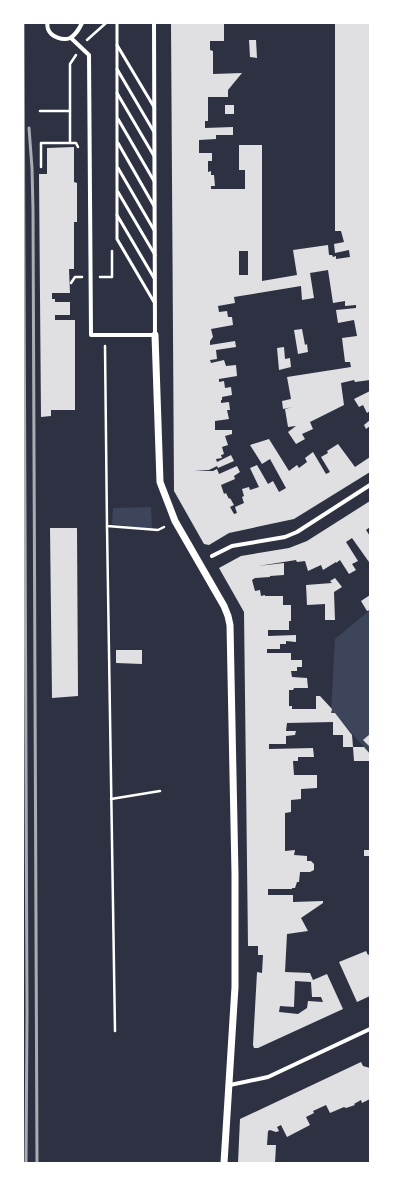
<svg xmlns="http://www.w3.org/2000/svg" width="393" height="1186" font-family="'Varela Round',sans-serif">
<rect width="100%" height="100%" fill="#2d3142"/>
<g fill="#3c4559">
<path d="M151,507l1,22 -40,-5 1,-16z"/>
<path d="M370,610v144l-28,-32 -11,-9 4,-74z"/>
</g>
<g fill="#e0e0e3" fill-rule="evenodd">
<path d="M171,23h53v18h-14v9l3,1v23l29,-1 -14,17v7h-20v24h-3v7l28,-1v8h-17v4l-17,1v13h13v8h-4v11l3,-1v4h3l1,11h-4v3h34v-19h-6v-25h23v136l35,-6 -4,-25 35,-5 1,10h3l1,2 3,-1v3l14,-2 -1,-7 -14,3 -1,-9 10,-2 -3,-11h-6v-208h35v357l-15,2 -1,-2 -13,3 3,22 -34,17 3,7 -11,5 3,5 -9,5 -8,-12 8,-6 -8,1 -3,-18 8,-2 -10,2 -1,-8 9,-2 -4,-22 64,-10 -1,-5h-5l-3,-24 15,-2 -3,-16 -16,3 -2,-13 20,-2v-3l-11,1v-5l-12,2 -5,-33 -18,3 4,25 -12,2 -1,-14 -67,11 1,6 -17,3 1,6 8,-1 1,6h4l1,8 -22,4 2,8 -3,4v4l25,-4 1,6 -20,3 1,9 -7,1 1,3 13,-3 2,6 10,-1 1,11 -18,3v3l5,-1 1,7 6,-1 1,8 -10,2v3h-1v3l8,-1 1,8h-3l2,9 -14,2v9h17v4l-7,2 3,9 -6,2 2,7 -3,1 1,3 -6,1 1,3 14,-7 3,6 -16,7 -1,-2 -8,4 -15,1h19l4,-2 2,5 18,-8 3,6 -6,4 1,3 -14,6 3,9 2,-1 3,6 1,-1 4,7 -4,2 4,7 3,-1 -2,-6 9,-4 -2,-6 2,-1 -2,-7 7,-2 1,3 9,-3 -9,-19 7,-3 11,19 5,-3 6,11 7,-4 -16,-29 -8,5 -12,-19 19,-6 20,32 8,-6 2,3 8,-6 -2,-4 8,-6 13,22 4,-2 -9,-15 7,-4 -1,-2 11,-7 17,23 15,-10v15l-76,47 -65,14 -20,12 -5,-1 -30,-53zM239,251h9v24h-9z"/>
<path d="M249,40h7l1,18 -7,-1z"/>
<rect x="225" y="105" width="9" height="9"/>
<path d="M74,147v35l3,1v39h-3v47h-5l1,24h-18v6h3v3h15v13h-15v5h20v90h-24v6l-10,1 -2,-243h8v-26z"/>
<path d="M302,329l3,16 2,-1 1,8 -10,2 -4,-24z"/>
<path d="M284,347l1,12 5,-1 1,9 -12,3 -2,-22z"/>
<path d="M370,391v20l-3,2 -4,-8 -4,2 -5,-8z"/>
<path d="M370,420v6l-4,3 -2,-4z"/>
<path d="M370,501v26l-4,3 4,6v25l-1,1 -17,-24 -6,4 12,19 -6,3 4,6 -7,4 -9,-14 -4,3v-1l-13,8 -2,-5 -13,6 -3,-10 -8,1 -1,-2 -38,6 26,-3v12l-14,1v1l-15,1 -3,2 3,11 5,-1 1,6 4,-1v1h18v9h8v16h-2v9h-21v6l28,-1v7l-10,-1v3h-6v5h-13v4h24v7h11v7h-5v4h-6l1,6 15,1 1,10h-14l-1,2h-4v16h3v3h24v-13h4l12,13 -1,4h4l17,22 1,12h-10v-12h-10v-13l-46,1 -1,8h10l-1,4 -9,1v8h-17v5l44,-1 1,9h-16v4h-5l1,14h23v13l-16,1v10l-10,1v12l-6,1v38l10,-1 -1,5 13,1v5h4l3,3v6l-4,2h-10l-1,10h-2l-2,6h-3v1h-24v6h25v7l30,-1v2l-22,15 7,13 -21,3 -2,38 25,1 3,7 14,-6 16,35 -85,39h-4l-1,-3 4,-73 5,1 1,-18h-5v-9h-10l-4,-334 -25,-44 22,-12 48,-8 18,-7zM295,981l16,1 1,15h9l2,5 -15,-1 -1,7 -9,6 -19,-2 1,-6 14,1z"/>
<path d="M50,528h27l1,168 -26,2z"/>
<path d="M335,578l7,9 -8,5 1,28h-10v-16l-18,1 -1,-20 26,-2 -2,-2z"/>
<path d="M370,595v15l-3,1 -6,-10z"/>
<path d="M116,650h26v14l-26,-1z"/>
<path d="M370,734v13l-7,-7z"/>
<path d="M353,747h11l6,7v7h-16z"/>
<rect x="364" y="850" width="6" height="6"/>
<path d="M366,951l2,4 2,-1v42l-13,6 -18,-40z"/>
<path d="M361,1062l2,4 7,2v31l-8,4 -1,-3 -7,4 1,1 -9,3 -2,-1 -14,6 -4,-8 -13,6 1,2 -8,4 4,8 -23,12 -6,-12 -4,2 2,4 -3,1 -6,-2 -2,1 -1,14h9l-1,18h-37l2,-44z"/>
</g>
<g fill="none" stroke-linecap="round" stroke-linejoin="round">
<g stroke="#fff" stroke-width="2.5">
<path d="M87,40l19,-17"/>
<path d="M40,111h30"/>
<path d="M70,143v-79l6,-9"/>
<path d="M41,167v-24h35l2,4"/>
<path d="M100,277h12v-26"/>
<path d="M71,283l4,-6h7"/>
<path d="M105,346l2,180 51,4 6,-3"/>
<path d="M107,526l8,505"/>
<path d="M111,799l49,-8"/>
</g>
<g stroke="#fff" stroke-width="3">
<path d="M117,23v216l37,63"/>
<path d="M117,45l37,62"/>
<path d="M117,69l37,63"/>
<path d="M117,93l37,63"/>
<path d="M118,119l36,62"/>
<path d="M118,143l36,63"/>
<path d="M118,168l36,62"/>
<path d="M118,192l37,63"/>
<path d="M117,215l37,63"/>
</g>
<g stroke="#fff" stroke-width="4">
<path d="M47,23c1,2 0,4 1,6 3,8 15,12 22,9 6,-3 9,-9 12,-15"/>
<path d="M71,38l18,17 2,280h64l-1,-312"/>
<path d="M212,556l20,-10 53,-9 12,-5 73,-47"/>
<path d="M230,1085l38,-8 102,-48"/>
</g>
<path stroke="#fff" stroke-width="7" d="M155,335l5,147 15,39 49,85 4,10 2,9 5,249v113l-11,176"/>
<g stroke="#abadb3" stroke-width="3">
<path d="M23,23l4,991 -1,149"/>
<path d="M29,128l3,40 1,42 4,953"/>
</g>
</g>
<rect width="393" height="1186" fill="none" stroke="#ffffff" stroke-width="48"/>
</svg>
